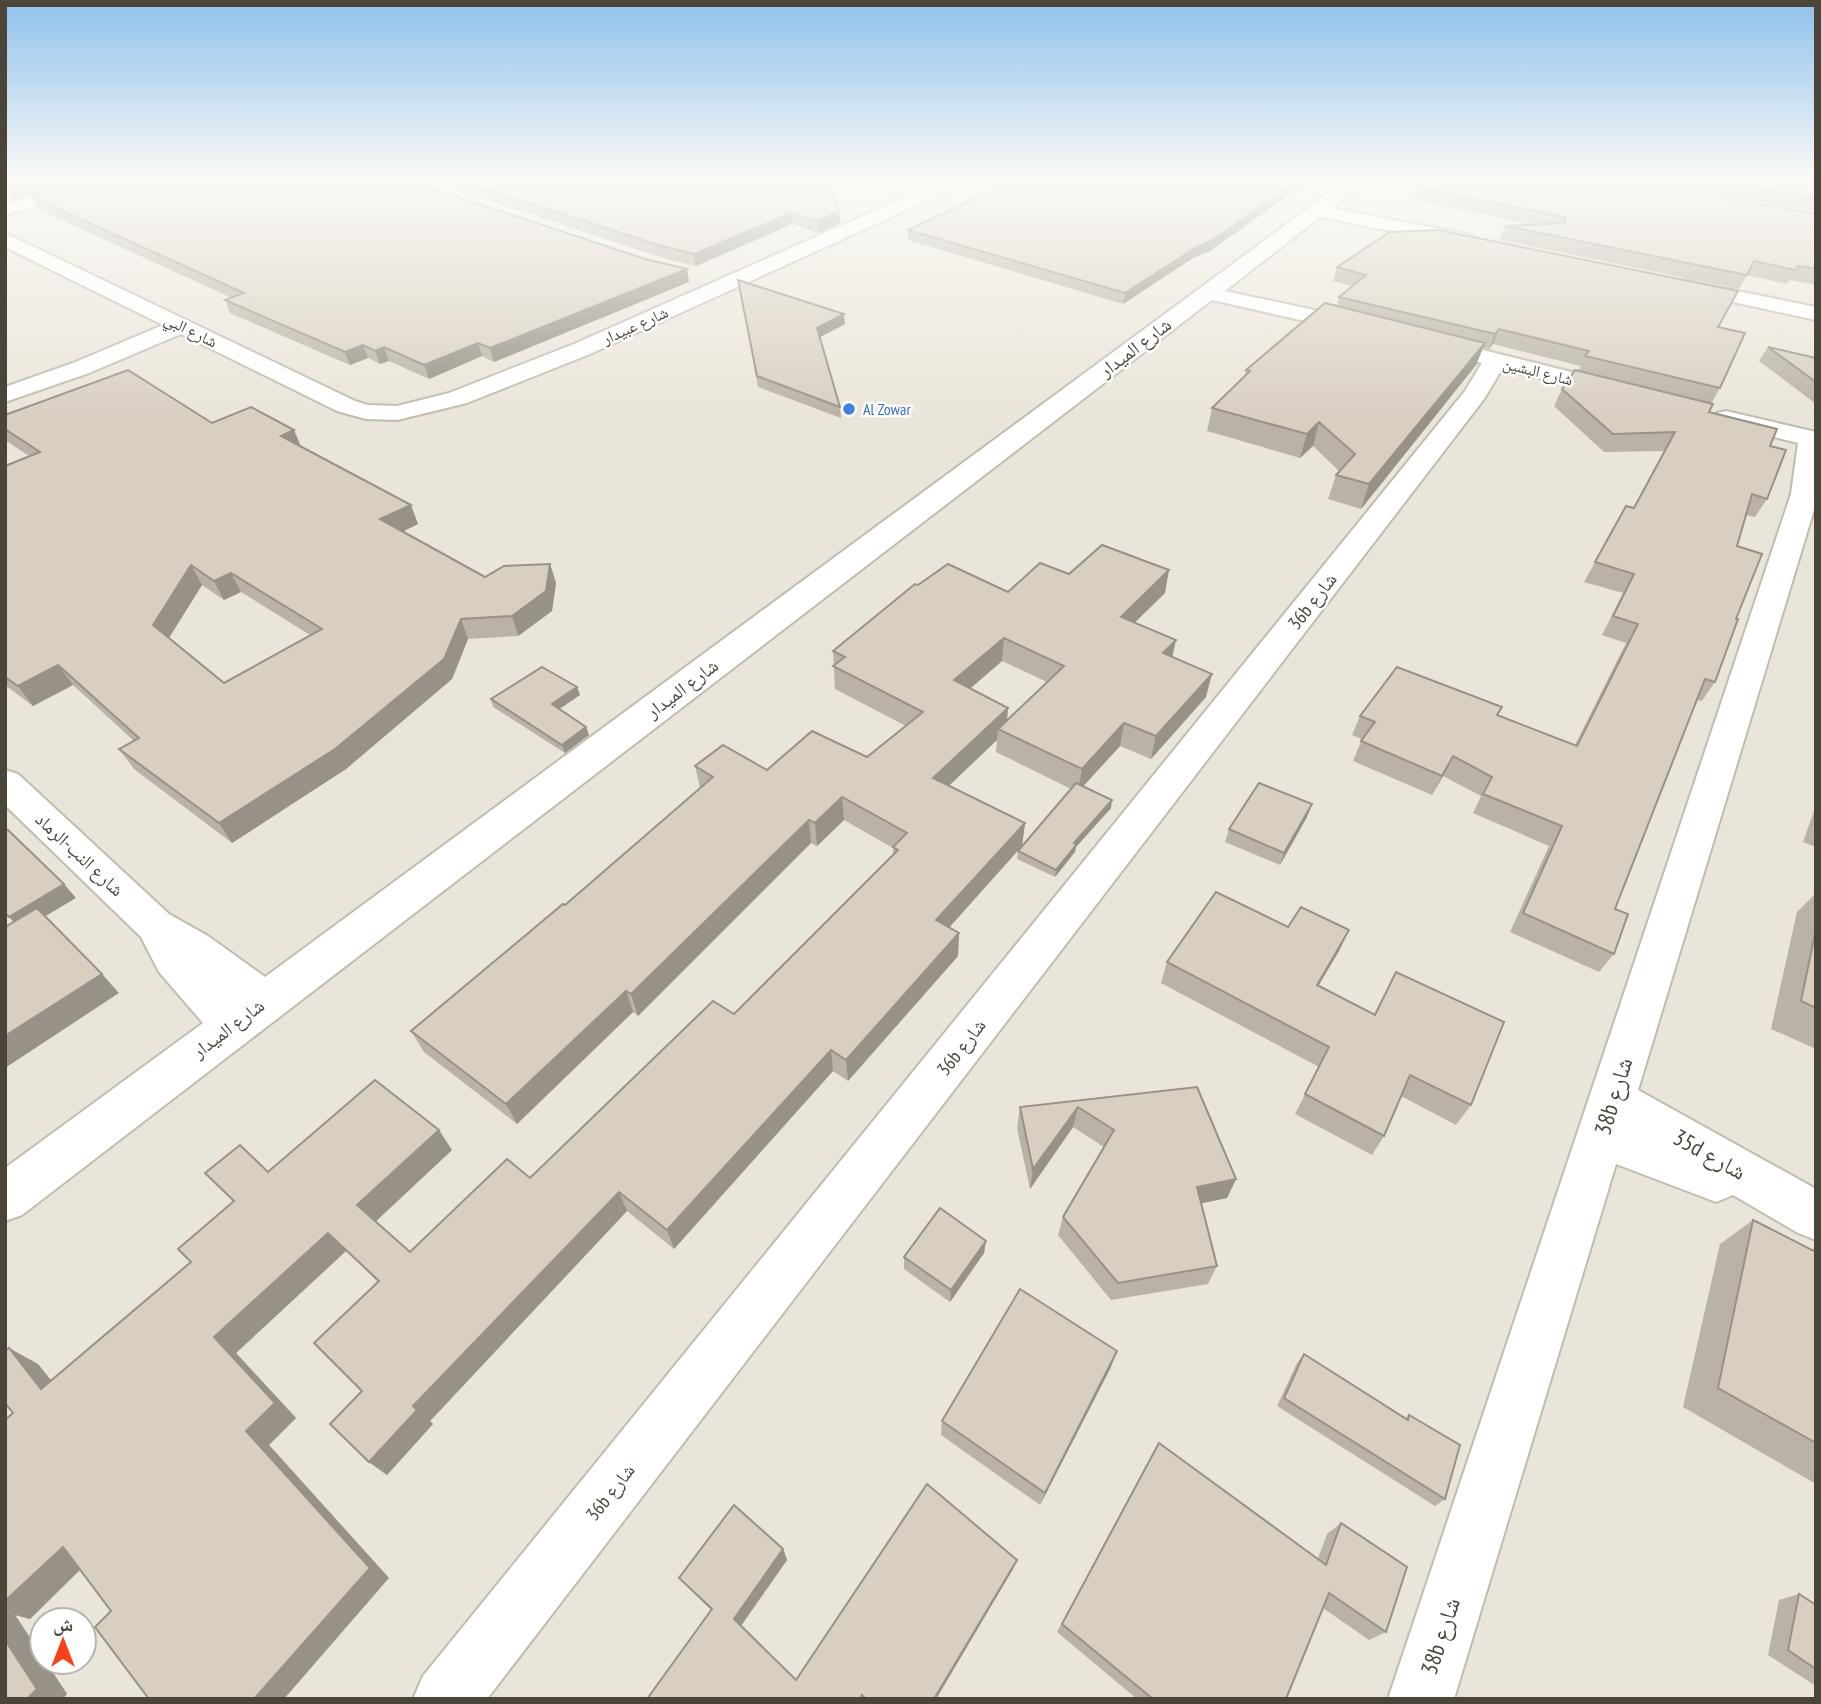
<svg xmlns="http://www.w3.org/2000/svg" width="1821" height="1704" font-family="'PT Sans Narrow','Noto Naskh Arabic',sans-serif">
<rect width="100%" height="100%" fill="#f6f3ec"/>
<path fill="#eae5da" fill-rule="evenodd" d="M5,179h1811v1520h-1811zM42,1620h42v42h-42z"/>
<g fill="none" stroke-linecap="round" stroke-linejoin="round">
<defs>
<g id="minor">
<path d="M864,179h27l32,10 23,-10h23l-38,20 -341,155 -123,49 -70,17 -31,-1 -29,-8 -156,-77 -92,39 -84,29v-15l68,-24 90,-38 -158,-78v-14l350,168 13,4 29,1 52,-13 125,-49 334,-148 -41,-13z"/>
<path d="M1348,179h20l-36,29 139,27 10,6 -10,6 -151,-30 -95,74 145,31 3,5 -3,5 -8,2 -150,-34 -1190,915 -17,6v-53l198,-145 -44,-51 -18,-35 -136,-132v-35l13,4 151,140 39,22 57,41z"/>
<path d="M1684,280l132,27v13l-139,-30 -3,-4 3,-4z"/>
<path d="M1471,347l157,39 4,5 -4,5 -8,2 -118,-29 -18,30 -997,1300h-74l10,-23 1042,-1285 17,-28 -19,-4 -3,-5 3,-5z"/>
<path d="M1726,411l90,21v71l-178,587 178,99v51l-18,-7 -65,-38 -17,7 -100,-38 -162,535h-66l403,-1205 7,-51 -81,-20 -3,-5 3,-5z"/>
</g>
<path id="tertiary" d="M101,179h29l-3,4 -122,32v-11z"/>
</defs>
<use href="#minor" stroke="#c2bbae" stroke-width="4"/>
<use href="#tertiary" stroke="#c2bbae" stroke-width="4"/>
<use href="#minor" fill="#fff" fill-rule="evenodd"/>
<use href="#tertiary" fill="#fff" fill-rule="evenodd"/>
</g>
<g fill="#bab2a6" fill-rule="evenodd">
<path d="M5,179h86l-76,20 -10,-4z"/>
<path d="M425,179h421l-15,5 8,27 1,12 -22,10 -26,-9 -96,42 -33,-8z"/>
<path d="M1016,179h295l-101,72 -17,7 -70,46 -215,-64v-10z"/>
<path d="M1631,179h185v33z"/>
<path d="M1418,188l398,26v71l-26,-5 -3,4 -40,-9 -8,14 -239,-49 5,-14 29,-1 -120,-25z"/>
<path d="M32,197l613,62 42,10 2,13 -195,80 -12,-6 -53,23 -40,-18 -9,3 -12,-6 -18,7 -120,-52 -5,-13 7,-2 -194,-89z"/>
<path d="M1337,267l381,60 2,61 -9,16 -2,8 61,34 -3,53 -12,18 -9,-2 -9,31 -1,73 -21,63 -13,19 -5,-1 -82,209 -1,45 -15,18 -89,-40 39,-86 -76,-33 8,-17 -38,-20 -11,19 -79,-34 9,-22 -10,-4 8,-19h137l78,29 51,-102 -24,-8 21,-42 -39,-11 42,-76 8,2 31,-57 -61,1 -50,-46 8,-17 16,-18 3,-5 -88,-22 -4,5 -6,-1 -7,17 -115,144 -33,-10 8,-24 3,-4 -26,-25 -13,12 -93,-27 5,-23 33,-32 1,-6 91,-64 2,-9 13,-11 -19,-5z"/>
<path d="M738,280l107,44 -25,13 20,70 1,11 -83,-31z"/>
<path d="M1768,347l48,11v46l-57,-43z"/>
<path d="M5,415l207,8 90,24 116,77 -16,8 83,45 65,-13 6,19 -4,28 -34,25 -50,3 -16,40 -106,90 -114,74 -98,-74 -15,-20 15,-8 -61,-56 -40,21 -28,-21v-219l24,-10 -24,-16zM202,585l22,15 17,-8 69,43 -86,48 -55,-45z"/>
<path d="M1069,574l96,19 -30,29 37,35 34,40 -55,62 -31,-13 -37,40 28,22 -35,39 -1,5 -20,25 -38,-18 1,-8 53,-62 -75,-37 1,-12 -48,45 76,38 -3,23 -73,82 10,5 -1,23 -110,125 -15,-10 -159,178 -47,-38 -197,210 3,3 -46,51 -18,-13 -7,-71 16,-109 -32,-31 -110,102 60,65 -27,27 120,133 -278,33 -31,-41 -50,49 -15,-4 27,41v6h4l21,32 -62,5 8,-286 25,-49 13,17 140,-119 77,-90 184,-22 -77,72 35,30 120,-74 204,-164 159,-159v-7l-49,-28 -27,26 -6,-3 -173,173 -5,-4 -116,112 -93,-72 -13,-21 154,-126 135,-117 -5,-22 72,4 100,-13 39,-31 -71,-37 -2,-38 85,-66 90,7zM1002,661l45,21 -40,38 1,-12 -38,-19z"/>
<path d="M577,687l3,8 -21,14 27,18 3,8 -24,18 -72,-46 -2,-8z"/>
<path d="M1816,805v42l-13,-5z"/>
<path d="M1307,817l-27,48 -55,-23 4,-13z"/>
<path d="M1816,893v156l-45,-20 26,-117z"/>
<path d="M1288,927l61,3 -10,21 -21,35 56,28 22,-42 75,133 -15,20 -55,-29 -17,40 -12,19 -77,-41 24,-47 -158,-84 6,-21z"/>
<path d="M1197,1087l39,92 -9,19 -26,5 16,63 -9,18 -97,16 -53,-65 5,-18 41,-70 -31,-20 -43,62 -13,-61 3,-21z"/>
<path d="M1753,1220l58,30 5,-3v237l-133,-77 37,-163z"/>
<path d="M986,1241l-2,12 -34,49 -46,-33v-12z"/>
<path d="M1304,1354l101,65 4,-4 36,84 -10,7 -158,-100 20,-43z"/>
<path d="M1111,1367l-71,138 -99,-70 1,-14z"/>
<path d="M1159,1443l159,115 9,-24 14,-11 45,109 -17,8 -46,-32 -37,91h-149l-80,-67 94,-176z"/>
<path d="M783,1549l4,11 -46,66 55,54 217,-111 -77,130h-289l64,-89 -32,-32z"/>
<path d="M1799,1594l17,11v81l-48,-31 11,-55z"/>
</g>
<g fill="#979187">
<path d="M41,179h50l-76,20 -6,-12z"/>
<path d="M828,179h18l-17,6z"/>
<path d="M1300,179h11l-101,72 -17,7 -70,46 2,-11z"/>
<path d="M839,211l1,12 -22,10v-12z"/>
<path d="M791,213l1,11 -96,42 -2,-12z"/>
<path d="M687,269l2,13 -195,80 -4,-14z"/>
<path d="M844,314l1,10 -27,14 -1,-10z"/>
<path d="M1499,329l-6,15 -4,5 6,-15z"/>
<path d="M478,343l4,13 -53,23 -5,-14z"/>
<path d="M1485,343l-9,22 -115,144 8,-25z"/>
<path d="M363,345l5,13 -18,7 -5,-13z"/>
<path d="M384,347l5,14 -9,3 -5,-13z"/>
<path d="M1319,422l-6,24 -13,12 7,-24z"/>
<path d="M294,430l8,19 -21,-13z"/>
<path d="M411,505l7,19 -30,15 -8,-20z"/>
<path d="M550,564l6,19 -4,28 -34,25 -6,-20z"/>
<path d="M191,565l11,20 -37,59 -12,-19z"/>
<path d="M1169,570l-4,23 -48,47 4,-23z"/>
<path d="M231,573l10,19 -17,8 -10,-19z"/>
<path d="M461,619l7,20 -16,40 -106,90 -114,74 -13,-20z"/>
<path d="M1004,638l-2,23 -49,42 1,-23z"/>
<path d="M1176,640l-5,23 -8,-10z"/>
<path d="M58,665l15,20 -40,21 -15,-20z"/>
<path d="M1212,674l-6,23 -55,62 5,-23z"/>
<path d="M577,687l3,8 -25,17 -3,-8z"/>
<path d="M1008,708l-2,23 -8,-2 -1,11 -64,61v-23z"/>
<path d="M1124,723l-4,23 -42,46 4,-23z"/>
<path d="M586,727l3,8 -24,18 -3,-8z"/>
<path d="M1453,756l-10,20 -11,19 10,-19z"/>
<path d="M842,797l2,23 -27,26 -2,-23z"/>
<path d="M1112,800l-1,8 -35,39 -1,5 -20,25 1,-7 18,-27z"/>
<path d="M1312,804l-5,13 -27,48 4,-12z"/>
<path d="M809,820l2,23 -173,173 -7,-22z"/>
<path d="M1025,823l-3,23 -87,97 1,-23z"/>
<path d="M64,884l12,14 -54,32 -13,-13z"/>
<path d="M1349,930l-10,21 -32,54 10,-20z"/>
<path d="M959,933l-1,23 -110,125 -2,-21z"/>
<path d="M102,974l17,19 -114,75v-32z"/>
<path d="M626,991l7,21 -116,112 -11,-20z"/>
<path d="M831,1050l2,21 -159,178 -7,-19z"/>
<path d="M1078,1107l-5,20 -43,62 3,-20z"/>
<path d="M439,1130l13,20 -79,74 -16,-19z"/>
<path d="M1236,1179l-9,19 -38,8 8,-19z"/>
<path d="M619,1192l8,19 -197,210 3,3 -46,51 -18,-13 44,-56z"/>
<path d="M328,1233l18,18 -110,102 60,65 -27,27 120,133 -105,121h-30l-40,-362z"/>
<path d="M986,1241l-2,12 -34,49 1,-12z"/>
<path d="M9,1348l29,16 32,40 -29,-15z"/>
<path d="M1117,1351l-6,16 -71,138 5,-12z"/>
<path d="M63,1547l30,10 -63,62 -15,-4 27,41v6h4l21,32 -4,5h-36l-22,-59v-39z"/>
<path d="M783,1549l4,11 -47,67 -6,-8z"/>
<path d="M1017,1560l-4,9 -77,130h-2z"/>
</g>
<g fill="#d8cfc1" stroke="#979187" stroke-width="2" fill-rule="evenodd">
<path d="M5,179h36l-32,8 -4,-1z"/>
<path d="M104,179h300l241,80 42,10 -197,79 -12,-5 -54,22 -40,-18 -9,4 -12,-6 -18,7 -120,-52 19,-7 -212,-96z"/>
<path d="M456,179h374l9,32 -21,10 -27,-8 -97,41 -33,-8z"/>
<path d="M1016,179h284l-89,62 -16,7 -70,45 -217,-63z"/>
<path d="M1429,179h190l197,35v55l-18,-3 -3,4 -41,-9 -7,14 -242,-49 60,-3v-6l-147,-29z"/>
<path d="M1707,179h109v19z"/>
<path d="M1438,230l300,61 -20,36 27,6 -25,55 -135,-32 4,-5 -90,-22 -4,5 -156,-37 27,-22 -29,-8 53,-35z"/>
<path d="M738,280l106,34 -27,14 23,79 -83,-31z"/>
<path d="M1325,303l160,40 -116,141 -33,-9 19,-21 -36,-32 -12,12 -95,-26 38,-37 -4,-1z"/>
<path d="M1768,347l48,11v24z"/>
<path d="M128,370l84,53 39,-16 43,23 -13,6 130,69 -31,14 105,58 19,-11 46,-2 -4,27 -34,25 -51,3 -17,40 -109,90 -116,74 -100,-74 20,-11 -81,-73 -40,21 -13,-9v-211l35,-14 -35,-23v-14zM191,565l23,16 17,-8 91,56 -98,54 -71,-58z"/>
<path d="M1575,370l138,34 -4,8 68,17 -7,17 16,4 -19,49 -15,-5 -15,52 25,8 -26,65h2l-23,63 -10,-3 -90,230 13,5 -14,40 -91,-41 39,-87 -79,-32 9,-17 -39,-21 -11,20 -81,-35 14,-19 -15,-6 37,-49 105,40 -5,8 80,31 61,-122 -25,-8 21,-42 -39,-12 31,-56 8,2 41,-76 -62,2 -51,-45z"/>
<path d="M1102,545l67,25 -48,47 55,23 -13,13 49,21 -56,62 -32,-13 -42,46 -84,-40 66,-63 -60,-28 -50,42 54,28 -75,70 92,45 -89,97 23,13 -113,127 -15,-10 -164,180 -48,-38 -206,214 4,4 -48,52 -39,-38 32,-33 -48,-48 65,-62 -51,-48 -114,104 61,66 -29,28 124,137 -116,131h-105l-54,-72 16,-16 -48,-64 -58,54v-181l8,-7 -8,-10v-52l4,-3 32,41 150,-127 -13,-13 56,-48 -29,-28 35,-28 28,27 107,-92 64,50 -82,75 53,47 97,-93 23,19 183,-177 21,13 164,-164 -5,-3 14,-14 -65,-36 -27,26 -6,-3 -178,174 -5,-3 -120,113 -95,-73 152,-127 2,1 148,-128 -18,-11 28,-21 44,25 45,-39 55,26 56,-45 -90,-46 12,-9 -12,-6 82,-67 3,1 30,-21 60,28 32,-29 29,11z"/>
<path d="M542,667l35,20 -25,17 34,23 -24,18 -71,-46z"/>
<path d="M1076,783l36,17 -38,43 3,1 -21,26 -38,-19z"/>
<path d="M1259,783l53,21 -28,49 -55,-24z"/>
<path d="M8,830l56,54 -55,33 -4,-4v-82z"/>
<path d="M1216,892l72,35 13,-20 48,23 -32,55 58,30 21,-43 108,50 -33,83 -61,-30 -26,61 -79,-42 24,-47 -162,-85z"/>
<path d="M37,908l65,66 -97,62v-109z"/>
<path d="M1816,929v79l-15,-7z"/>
<path d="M1197,1087l39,92 -39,8 20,79 -99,17 -55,-66 51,-87 -36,-23 -45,62 -13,-62z"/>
<path d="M940,1208l46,33 -35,49 -47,-33z"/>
<path d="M1753,1220l63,32v191l-98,-55z"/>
<path d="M1020,1289l97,62 -72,142 -103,-72z"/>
<path d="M1304,1354l104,66 1,-5 51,30 -15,54 -161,-101z"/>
<path d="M1159,1443l167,122 15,-42 66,44 -21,65 -57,-39 -43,106h-133l-91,-75z"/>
<path d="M927,1484l90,76 -83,139h-68l-4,-4 -2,4h-213l65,-90 -33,-31 55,-73 49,44 -49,70 62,61z"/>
<path d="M1799,1594l17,11v64l-28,-19z"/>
<path d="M5,1640l32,49 -10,10h-22z"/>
</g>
<linearGradient id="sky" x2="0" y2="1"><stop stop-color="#8fc1ec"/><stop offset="0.43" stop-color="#fbfaf6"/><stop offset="1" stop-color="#fbfaf6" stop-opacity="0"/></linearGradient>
<rect width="1821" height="417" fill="url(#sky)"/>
<circle fill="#3f7fe0" stroke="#fff" stroke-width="2.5" cx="849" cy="409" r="7"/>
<g text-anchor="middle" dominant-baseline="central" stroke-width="5" stroke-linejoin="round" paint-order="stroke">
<g font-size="16" fill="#4b4439" stroke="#fff">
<text transform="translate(635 325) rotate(-24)">شارع عبيدار</text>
<text transform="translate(191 330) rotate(26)">شارع البي</text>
<text transform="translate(1538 371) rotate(14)">شارع البشين</text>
</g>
<g font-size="16" fill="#366cbe" stroke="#fff" text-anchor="start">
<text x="863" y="409">Al Zowar</text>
</g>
<g font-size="19" fill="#4b4439" stroke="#fff">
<text transform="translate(1135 347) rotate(-37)">شارع الميدار</text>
<text transform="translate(1312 601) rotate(-52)">36b شارع</text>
<text transform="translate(682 688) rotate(-37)">شارع الميدار</text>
<text transform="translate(80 854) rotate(43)">شارع النب-الرماد</text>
<text transform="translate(228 1028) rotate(-37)">شارع الميدار</text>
<text transform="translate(961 1047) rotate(-52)">36b شارع</text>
<text transform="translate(610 1492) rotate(-52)">36b شارع</text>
</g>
<g font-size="23" fill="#4b4439" stroke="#fff">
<text transform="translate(1613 1096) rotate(-73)">38b شارع</text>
<text transform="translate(1710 1154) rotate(29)">35d شارع</text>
<text transform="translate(1440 1636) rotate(-72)">38b شارع</text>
</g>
</g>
<rect width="1821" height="1704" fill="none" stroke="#4b4439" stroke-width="14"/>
<g transform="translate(63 1641)"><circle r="33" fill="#ffffff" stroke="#b7b4b0" stroke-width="2"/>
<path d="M0-5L12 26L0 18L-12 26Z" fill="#fc3f1d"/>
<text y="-10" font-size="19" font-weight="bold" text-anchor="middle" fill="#4b4439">ش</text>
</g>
</svg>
